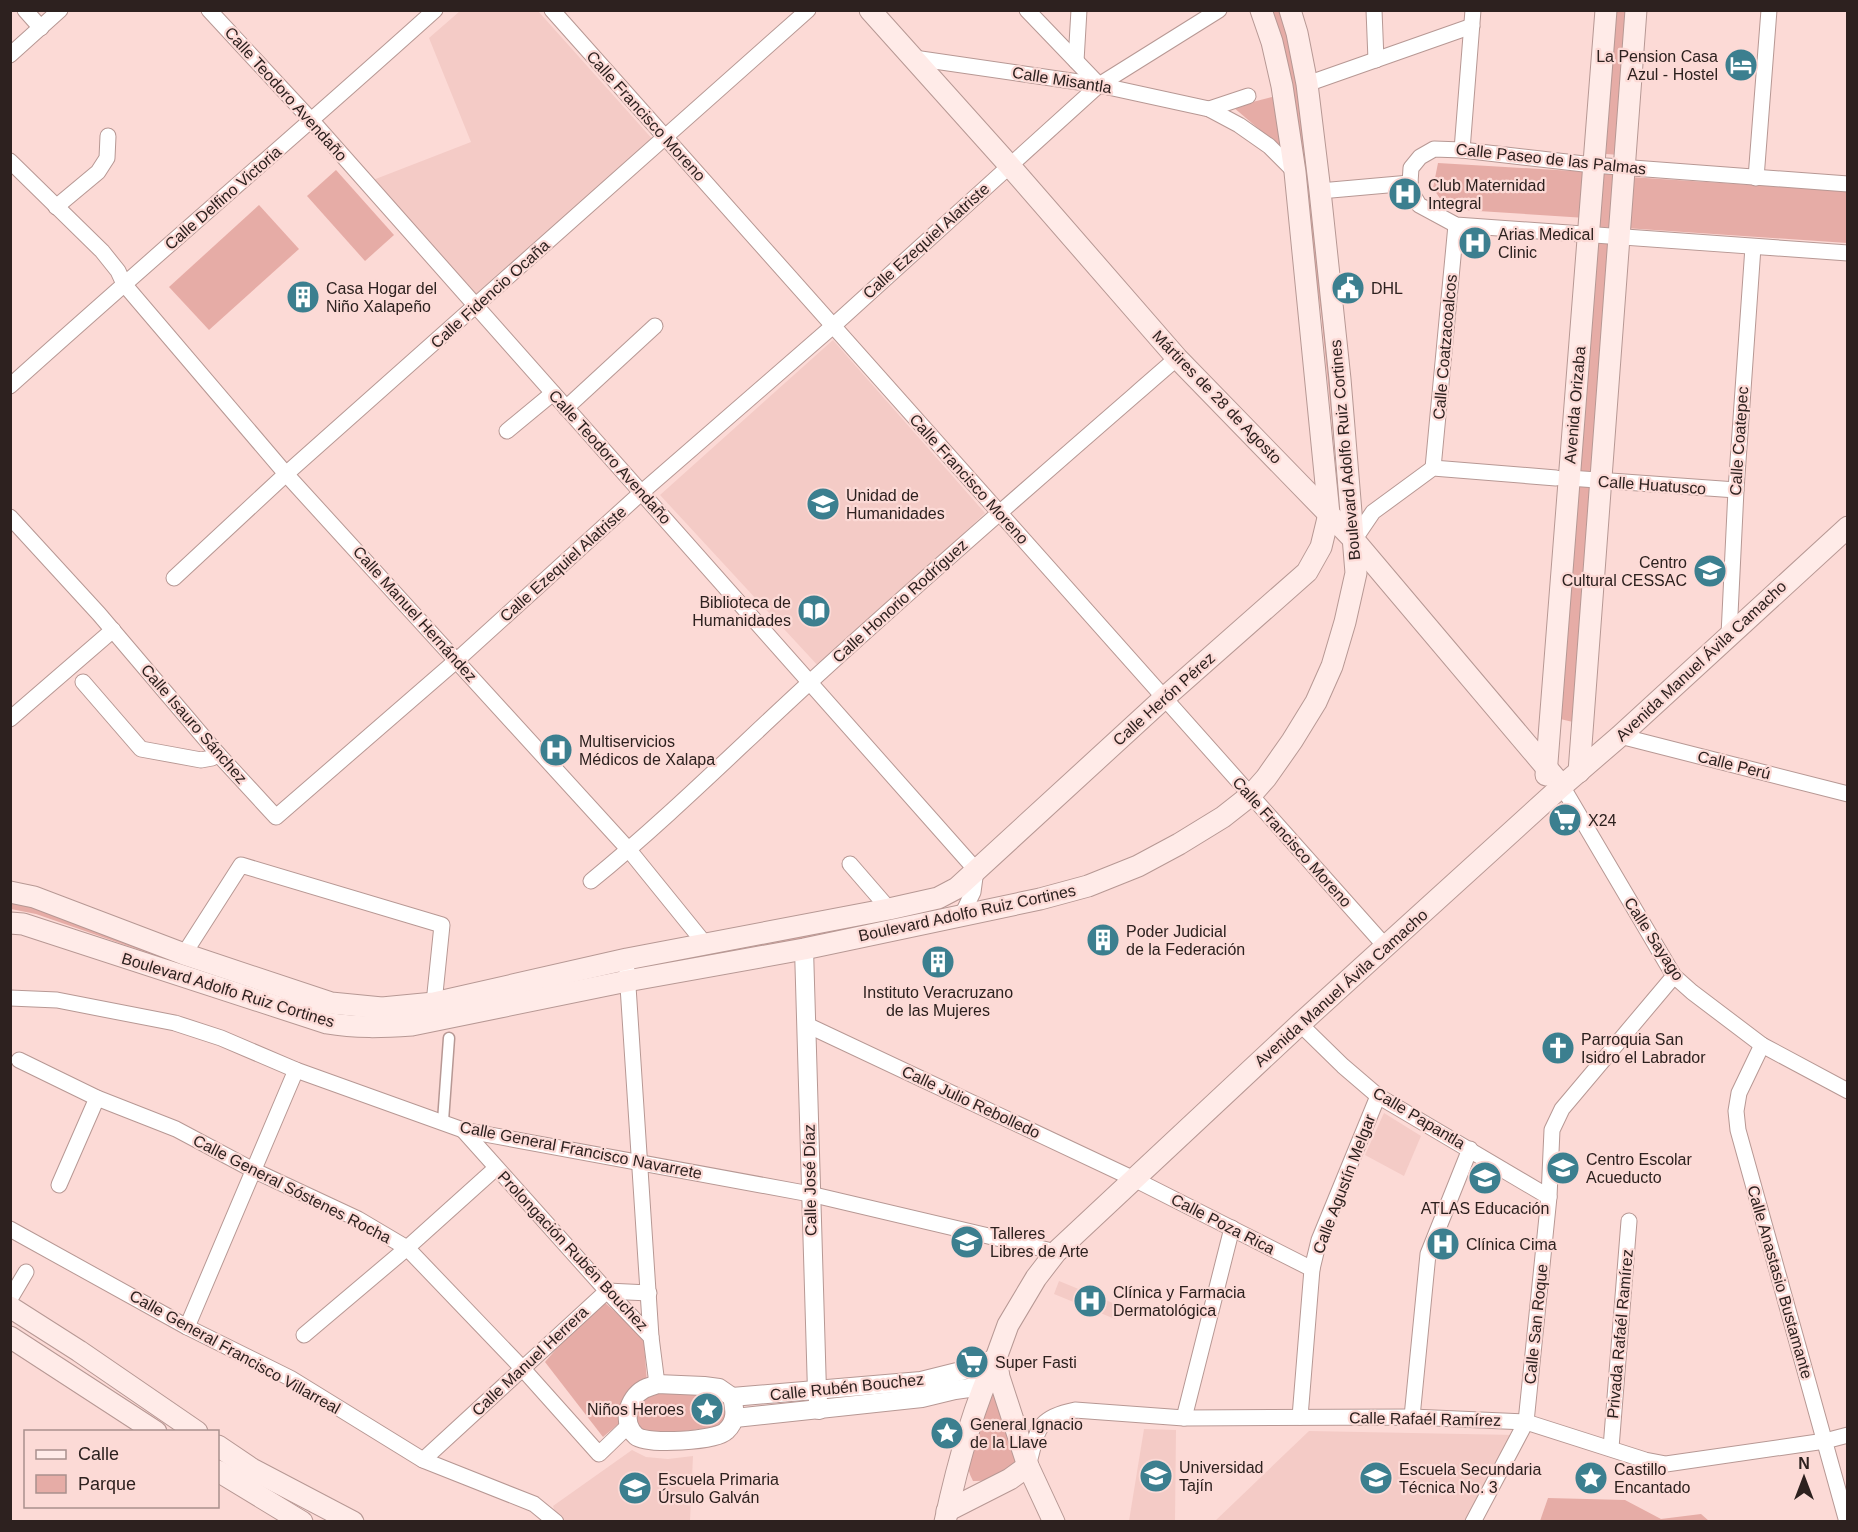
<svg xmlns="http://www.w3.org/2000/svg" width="1858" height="1532" font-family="Helvetica,sans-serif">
<rect width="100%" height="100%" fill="#fcdad6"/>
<g fill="#f4cbc6">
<path d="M460,11h78l117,131 -179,154 -103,-116 98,-38 -42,-104z"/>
<path d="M833,340l152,173 -164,156 -161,-174z"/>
<path d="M1384,1113l37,23 -17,40 -39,-21z"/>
<path d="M1059,1281l66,27 -4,9 -4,-1 -2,3 -61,-25z"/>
<path d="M1144,1429l32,1 -1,91h-46z"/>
<path d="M1309,1431l206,4 -45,86 -256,1z"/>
<path d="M632,1450l14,7 22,2 25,-3 -3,65h-127l-6,-2 -4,-13z"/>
</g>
<g fill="#e6aca6">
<path d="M1272,11h13l9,36 57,460 -12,-13 -18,-182 -39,-264z"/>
<path d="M1614,11h16l-10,144 -14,-1z"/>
<path d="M1276,96l5,52 -48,-41z"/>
<path d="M1438,163l152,9 -4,46 -139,-9 -14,-21z"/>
<path d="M336,170l58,65 -29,26 -58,-65z"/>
<path d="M1597,172l19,2 -5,54 -18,-2z"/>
<path d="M1630,177l217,14v52l-222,-15z"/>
<path d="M259,205l40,44 -90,81 -40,-43z"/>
<path d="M1591,240l20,1 -18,234 -17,-1z"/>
<path d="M1575,485l16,2 -18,235 -17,-4z"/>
<path d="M969,891c-18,30 -203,55 -245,62 -28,4 -56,10 -85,16v-7z"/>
<path d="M11,902l27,6 168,57 -3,7 -167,-58 -25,-5z"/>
<path d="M603,1301l25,22 16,19 3,41 -24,37 -20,17 -58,-75 18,-21z"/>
<path d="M996,1387l26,70c-15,14 -28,25 -49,24 -17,-30 8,-68 23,-94z"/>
<path d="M707,1393l18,7 1,20 -7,7 -78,9 -10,-20 12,-19 14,-3z"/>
<path d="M1548,1498l77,2 36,19 40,-5 8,7h-169z"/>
</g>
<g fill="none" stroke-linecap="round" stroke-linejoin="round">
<defs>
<path id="pedestrian" d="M443,1121l6,-83"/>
<g id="minor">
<path d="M25,10l16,18"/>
<path d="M209,10l103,111 664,749 -3,22 -11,23"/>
<path d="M552,10l834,937"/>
<path d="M1027,10l72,75"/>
<path d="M1374,10l2,50"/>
<path d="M10,55l50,-45"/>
<path d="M914,58l185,27 110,24 30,16 30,21 26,26"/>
<path d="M1076,61l3,-51"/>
<path d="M1307,84l165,-58"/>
<path d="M1209,109l39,-13"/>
<path d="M1462,150l11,-140"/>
<path d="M10,161l92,90 16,20 6,13 162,190 343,376 77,95"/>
<path d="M1756,178l13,-168"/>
<path d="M1848,184l-255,-19 -131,-15 -28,-1 -14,8 -9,11 -1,15 2,10 7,12 37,20 392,28"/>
<path d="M1320,191l90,-8"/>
<path d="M56,207l42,-35 9,-14 1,-22"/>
<path d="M10,386c141,-127 284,-249 425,-376"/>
<path d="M566,408l89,-82"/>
<path d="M507,431l46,-38"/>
<path d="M1433,468l23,-243"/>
<path d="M1569,478l167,12"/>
<path d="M10,517l89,97 119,140 58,63 181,-157 185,-168 191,-166 266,-241 120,-75"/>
<path d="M1354,540l19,-28 60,-44 123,10"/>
<path d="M174,578l112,-104 522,-464"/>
<path d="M1729,635l7,-145 17,-243"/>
<path d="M83,682l58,67 60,11 11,-2 6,-4"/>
<path d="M10,719l103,-89"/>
<path d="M1620,736l228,58"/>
<path d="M1562,786l112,190 18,16 70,53 86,46"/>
<path d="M850,864l39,45"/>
<path d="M591,881c76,-62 146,-132 218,-198 121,-111 245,-218 368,-325"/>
<path d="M184,954l57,-89 201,60 -8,78"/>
<path d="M627,971l24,366"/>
<path d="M10,998l47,2 118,23 46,15 75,32 167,60 347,64 246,58"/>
<path d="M1300,1024l43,42 35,30 171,101"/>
<path d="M807,1025l327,154 178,90"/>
<path d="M1762,1045l-23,48 -3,18 2,19 109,392"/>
<path d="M19,1060l78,38 79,31 77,41 105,49 49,29 116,121 76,85 30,-29"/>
<path d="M463,1130l144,161 44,46 6,47"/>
<path d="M59,1185l38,-87"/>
<path d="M10,1229l177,98 103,51 133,82 111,44 22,18"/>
<path d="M10,1299l16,-27"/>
<path d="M187,1327l109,-257"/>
<path d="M304,1335l103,-87 89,-80"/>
<path d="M1300,1417l12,-148 7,-29 59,-144"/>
<path d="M1412,1417l16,-163 42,-105"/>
<path d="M1184,1418l48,-190"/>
<path d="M1611,1448l18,-227"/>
<path d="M423,1460l184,-169 42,2"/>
<path d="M1028,1466c10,-35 7,-48 47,-56l109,8 228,-1 114,5 119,38 21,4 159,-23 23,-6"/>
<path d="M1473,1522l53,-100 23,-225 3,-67 10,-21 112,-133"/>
</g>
<g id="tertiary">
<path d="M804,949l13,442 2,19"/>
<path d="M657,1384l47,2 15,2 13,9c3,13 5,24 -6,34 -10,10 -79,14 -90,5 -15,-13 -8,-38 8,-47 4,-2 9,-3 13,-5z"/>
<path d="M732,1397l189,-16 40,-10 35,-13"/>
<path d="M735,1418l187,-20 33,-8 28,-4"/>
</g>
<g id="secondary">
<path d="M870,10l139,155 168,193 177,182 208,246"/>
<path d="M1579,772l57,-762"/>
<path d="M1546,775l60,-765"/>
<path d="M10,892l24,5 150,57 147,49 51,5 52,-5 193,-44 262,-50 49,-11 19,-10 206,-189 144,-127 14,-25 8,-33 -34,-342 -13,-86 -10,-44 -11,-32"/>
<path d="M10,923l13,1 304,99c29,5 56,4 85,2l215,-44 177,-32 236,-50 48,-13 50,-20 41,-22 44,-27 28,-22 15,-17 26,-37 24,-39 16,-36 13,-44 11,-49 -16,-194 -20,-188 -13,-107 -10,-51 -7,-23"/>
<path d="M10,1307l69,44 118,81"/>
<path d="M10,1337l146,95"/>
<path d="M218,1446l34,23 101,53"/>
<path d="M218,1471l84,51"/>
<path d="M947,1511l63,-32 18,-13"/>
<path d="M945,1522c12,-56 27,-112 51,-164"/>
<path d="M1054,1522l-26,-56 -29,-89 -3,-19 12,-33 28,-47 20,-26 244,-228 262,-238 58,-50 228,-209"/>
</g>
</defs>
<use href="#pedestrian" stroke="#b79894" stroke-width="13"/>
<use href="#minor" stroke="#b79894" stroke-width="17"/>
<use href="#tertiary" stroke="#b79894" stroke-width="20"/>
<use href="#secondary" stroke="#b79894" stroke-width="23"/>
<use href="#pedestrian" stroke="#fff" stroke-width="10"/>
<use href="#minor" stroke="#fff" stroke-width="15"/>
<use href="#tertiary" stroke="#fff" stroke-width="18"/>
<use href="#secondary" stroke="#ffebe8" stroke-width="21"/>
</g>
<defs>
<symbol id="hotel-disc" viewBox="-11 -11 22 22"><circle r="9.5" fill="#3c7f8f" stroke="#fcdad6"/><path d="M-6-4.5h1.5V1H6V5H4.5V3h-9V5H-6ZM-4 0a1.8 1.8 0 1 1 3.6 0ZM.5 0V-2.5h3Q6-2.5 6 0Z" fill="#fff"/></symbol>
<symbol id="hospital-disc" viewBox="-11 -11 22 22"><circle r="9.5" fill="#3c7f8f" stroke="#fcdad6"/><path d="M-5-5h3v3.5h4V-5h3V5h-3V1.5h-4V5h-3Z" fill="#fff"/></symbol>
<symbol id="civic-disc" viewBox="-11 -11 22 22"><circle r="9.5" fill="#3c7f8f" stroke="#fcdad6"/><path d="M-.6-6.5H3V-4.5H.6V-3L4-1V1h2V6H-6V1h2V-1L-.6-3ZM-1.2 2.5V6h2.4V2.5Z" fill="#fff"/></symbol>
<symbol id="building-disc" viewBox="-11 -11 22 22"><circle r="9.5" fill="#3c7f8f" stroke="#fcdad6"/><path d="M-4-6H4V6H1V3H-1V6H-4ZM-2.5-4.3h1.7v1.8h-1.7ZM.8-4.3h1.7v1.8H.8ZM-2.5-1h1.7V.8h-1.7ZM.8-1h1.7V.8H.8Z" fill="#fff"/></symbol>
<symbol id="university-disc" viewBox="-11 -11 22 22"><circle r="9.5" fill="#3c7f8f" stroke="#fcdad6"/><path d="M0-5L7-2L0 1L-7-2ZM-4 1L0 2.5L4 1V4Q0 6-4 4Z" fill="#fff"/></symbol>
<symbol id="school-disc" viewBox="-11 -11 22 22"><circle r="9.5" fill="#3c7f8f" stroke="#fcdad6"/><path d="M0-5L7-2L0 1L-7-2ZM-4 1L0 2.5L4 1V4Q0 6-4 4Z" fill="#fff"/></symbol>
<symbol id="library-disc" viewBox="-11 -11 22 22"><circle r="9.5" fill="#3c7f8f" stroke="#fcdad6"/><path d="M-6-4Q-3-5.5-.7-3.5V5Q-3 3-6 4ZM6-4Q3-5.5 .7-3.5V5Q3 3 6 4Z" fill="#fff"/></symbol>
<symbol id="supermarket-disc" viewBox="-11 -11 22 22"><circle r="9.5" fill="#3c7f8f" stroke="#fcdad6"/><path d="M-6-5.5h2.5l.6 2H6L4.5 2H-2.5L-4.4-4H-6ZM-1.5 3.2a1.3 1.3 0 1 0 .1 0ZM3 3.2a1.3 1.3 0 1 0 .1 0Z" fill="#fff"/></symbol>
<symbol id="church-disc" viewBox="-11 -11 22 22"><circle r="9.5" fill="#3c7f8f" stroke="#fcdad6"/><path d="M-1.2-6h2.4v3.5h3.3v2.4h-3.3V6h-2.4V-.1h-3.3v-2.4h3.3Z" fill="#fff"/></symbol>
<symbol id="sight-disc" viewBox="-11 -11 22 22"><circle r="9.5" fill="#3c7f8f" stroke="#fcdad6"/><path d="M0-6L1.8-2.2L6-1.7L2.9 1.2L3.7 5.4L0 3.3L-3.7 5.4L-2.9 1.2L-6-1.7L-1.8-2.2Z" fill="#fff"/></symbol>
</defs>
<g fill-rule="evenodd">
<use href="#hotel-disc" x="1722" y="46" width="38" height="38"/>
<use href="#hospital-disc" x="1386" y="175" width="38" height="38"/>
<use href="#hospital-disc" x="1456" y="224" width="38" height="38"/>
<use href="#civic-disc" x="1329" y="269" width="38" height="38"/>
<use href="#building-disc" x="284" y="278" width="38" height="38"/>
<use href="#university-disc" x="804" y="485" width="38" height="38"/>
<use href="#school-disc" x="1691" y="552" width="38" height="38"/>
<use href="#library-disc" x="795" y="592" width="38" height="38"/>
<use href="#hospital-disc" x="537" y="731" width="38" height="38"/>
<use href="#supermarket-disc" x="1546" y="801" width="38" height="38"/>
<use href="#building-disc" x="1084" y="921" width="38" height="38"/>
<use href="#building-disc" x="919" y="943" width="38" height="38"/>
<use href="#church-disc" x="1539" y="1029" width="38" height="38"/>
<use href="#school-disc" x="1544" y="1149" width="38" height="38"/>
<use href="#school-disc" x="1466" y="1159" width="38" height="38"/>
<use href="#university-disc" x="948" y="1223" width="38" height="38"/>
<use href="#hospital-disc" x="1424" y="1225" width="38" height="38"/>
<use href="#hospital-disc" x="1071" y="1282" width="38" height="38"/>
<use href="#supermarket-disc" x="953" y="1343" width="38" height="38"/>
<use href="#sight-disc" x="688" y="1390" width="38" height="38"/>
<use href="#sight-disc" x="928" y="1414" width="38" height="38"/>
<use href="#university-disc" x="1137" y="1457" width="38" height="38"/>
<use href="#school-disc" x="1357" y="1459" width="38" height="38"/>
<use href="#sight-disc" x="1572" y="1459" width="38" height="38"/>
<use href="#school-disc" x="616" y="1469" width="38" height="38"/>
</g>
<g text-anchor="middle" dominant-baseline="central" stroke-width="4.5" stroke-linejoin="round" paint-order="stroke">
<g font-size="16" fill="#2d211f" stroke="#fcdad6" text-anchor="start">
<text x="1718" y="56" text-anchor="end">La Pension Casa<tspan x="1718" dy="18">Azul - Hostel</tspan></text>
<text x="1428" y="185">Club Maternidad<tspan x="1428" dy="18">Integral</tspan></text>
<text x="1498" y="234">Arias Medical<tspan x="1498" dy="18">Clinic</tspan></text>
<text x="326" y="288">Casa Hogar del<tspan x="326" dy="18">Niño Xalapeño</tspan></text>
<text x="1371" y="288">DHL</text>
<text x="846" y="495">Unidad de<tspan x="846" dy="18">Humanidades</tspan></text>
<text x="1687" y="562" text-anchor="end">Centro<tspan x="1687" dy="18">Cultural CESSAC</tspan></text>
<text x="791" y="602" text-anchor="end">Biblioteca de<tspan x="791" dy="18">Humanidades</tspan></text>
<text x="579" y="741">Multiservicios<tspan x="579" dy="18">Médicos de Xalapa</tspan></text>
<text x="1588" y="820">X24</text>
<text x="1126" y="931">Poder Judicial<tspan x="1126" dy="18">de la Federación</tspan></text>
<text x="938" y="992" text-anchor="middle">Instituto Veracruzano<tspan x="938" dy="18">de las Mujeres</tspan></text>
<text x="1581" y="1039">Parroquia San<tspan x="1581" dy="18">Isidro el Labrador</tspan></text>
<text x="1586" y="1159">Centro Escolar<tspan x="1586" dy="18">Acueducto</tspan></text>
<text x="1485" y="1208" text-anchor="middle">ATLAS Educación</text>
<text x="990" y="1233">Talleres<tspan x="990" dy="18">Libres de Arte</tspan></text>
<text x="1466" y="1244">Clínica Cima</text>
<text x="1113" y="1292">Clínica y Farmacia<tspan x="1113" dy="18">Dermatológica</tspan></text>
<text x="995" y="1362">Super Fasti</text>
<text x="684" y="1409" text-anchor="end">Niños Heroes</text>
<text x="970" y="1424">General Ignacio<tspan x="970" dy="18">de la Llave</tspan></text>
<text x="1179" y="1467">Universidad<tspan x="1179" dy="18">Tajín</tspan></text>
<text x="1399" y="1469">Escuela Secundaria<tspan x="1399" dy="18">Técnica No. 3</tspan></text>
<text x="1614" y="1469">Castillo<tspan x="1614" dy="18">Encantado</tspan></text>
<text x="658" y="1479">Escuela Primaria<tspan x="658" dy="18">Úrsulo Galván</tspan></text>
</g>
<g font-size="16" fill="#2d211f" stroke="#fcdad6">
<text transform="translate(1062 80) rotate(9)">Calle Misantla</text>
<text transform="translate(286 94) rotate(48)">Calle Teodoro Avendaño</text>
<text transform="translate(646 116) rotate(48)">Calle Francisco Moreno</text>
<text transform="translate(1551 159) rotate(6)">Calle Paseo de las Palmas</text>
<text transform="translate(223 198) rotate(-41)">Calle Delfino Victoria</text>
<text transform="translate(926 241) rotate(-42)">Calle Ezequiel Alatriste</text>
<text transform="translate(490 294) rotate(-42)">Calle Fidencio Ocaña</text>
<text transform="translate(1445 347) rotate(-85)">Calle Coatzacoalcos</text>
<text transform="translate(1217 397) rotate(46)">Mártires de 28 de Agosto</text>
<text transform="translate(1575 405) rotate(-85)">Avenida Orizaba</text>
<text transform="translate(1739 441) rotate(-86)">Calle Coatepec</text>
<text transform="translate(1345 450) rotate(-95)">Boulevard Adolfo Ruiz Cortines</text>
<text transform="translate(610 457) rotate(48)">Calle Teodoro Avendaño</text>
<text transform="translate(969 479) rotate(48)">Calle Francisco Moreno</text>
<text transform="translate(1652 485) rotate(4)">Calle Huatusco</text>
<text transform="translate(563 564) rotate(-42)">Calle Ezequiel Alatriste</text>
<text transform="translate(900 601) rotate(-42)">Calle Honorio Rodríguez</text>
<text transform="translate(415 614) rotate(48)">Calle Manuel Hernández</text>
<text transform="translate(1701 661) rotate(-43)">Avenida Manuel Ávila Camacho</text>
<text transform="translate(1164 699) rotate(-42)">Calle Herón Pérez</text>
<text transform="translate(194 724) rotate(49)">Calle Isauro Sánchez</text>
<text transform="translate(1734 765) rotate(14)">Calle Perú</text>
<text transform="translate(1292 842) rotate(48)">Calle Francisco Moreno</text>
<text transform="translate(967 913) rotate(-12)">Boulevard Adolfo Ruiz Cortines</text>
<text transform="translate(1654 939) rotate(57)">Calle Sayago</text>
<text transform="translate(1341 988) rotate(-42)">Avenida Manuel Ávila Camacho</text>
<text transform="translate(228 990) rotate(17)">Boulevard Adolfo Ruiz Cortines</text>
<text transform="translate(971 1102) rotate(25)">Calle Julio Rebolledo</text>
<text transform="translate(1419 1118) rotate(31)">Calle Papantla</text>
<text transform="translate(581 1150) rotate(11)">Calle General Francisco Navarrete</text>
<text transform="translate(810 1180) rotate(-91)">Calle José Díaz</text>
<text transform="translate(1344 1184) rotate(-69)">Calle Agustín Melgar</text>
<text transform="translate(292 1189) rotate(27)">Calle General Sóstenes Rocha</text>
<text transform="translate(1223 1224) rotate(27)">Calle Poza Rica</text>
<text transform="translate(573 1251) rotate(47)">Prolongación Rubén Bouchez</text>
<text transform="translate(1780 1282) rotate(74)">Calle Anastasio Bustamante</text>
<text transform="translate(1536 1324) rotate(-84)">Calle San Roque</text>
<text transform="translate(1620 1334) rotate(-85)">Privada Rafaél Ramírez</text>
<text transform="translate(235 1352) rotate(29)">Calle General Francisco Villarreal</text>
<text transform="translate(530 1361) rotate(-43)">Calle Manuel Herrera</text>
<text transform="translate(847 1387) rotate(-6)">Calle Rubén Bouchez</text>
<text transform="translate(1425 1419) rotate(1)">Calle Rafaél Ramírez</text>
</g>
</g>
<rect width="1858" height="1532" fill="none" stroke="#2d211f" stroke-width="24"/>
<rect x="24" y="1430" width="195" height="78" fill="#fcdad6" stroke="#a9908d" stroke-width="1.5"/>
<rect x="36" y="1450" width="30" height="9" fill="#ffebe8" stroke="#a9908d" stroke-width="1.5"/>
<text x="78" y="1460" font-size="18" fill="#2d211f">Calle</text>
<rect x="36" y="1475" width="30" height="18" fill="#e6aca6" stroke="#a9908d" stroke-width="1.5"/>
<text x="78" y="1490" font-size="18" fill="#2d211f">Parque</text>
<g transform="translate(1804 1478)" stroke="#fcdad6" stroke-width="4.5" paint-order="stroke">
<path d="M0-4.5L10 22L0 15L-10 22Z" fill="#2d211f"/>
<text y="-9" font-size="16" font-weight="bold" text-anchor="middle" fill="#2d211f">N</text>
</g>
</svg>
